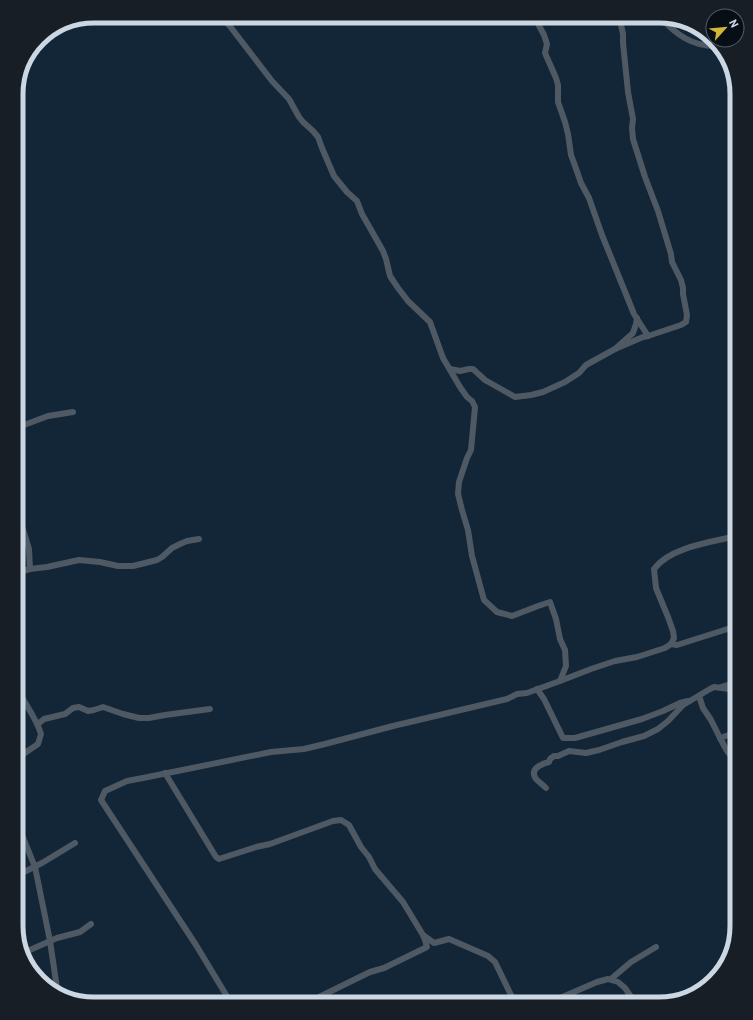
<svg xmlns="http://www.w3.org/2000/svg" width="753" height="1020" font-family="Barlow,sans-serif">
<rect width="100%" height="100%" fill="#132638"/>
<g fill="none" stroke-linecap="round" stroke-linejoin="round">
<g stroke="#4f5963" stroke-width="6">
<path d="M218,16l11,9 43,56 17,18 10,18 4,5 10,9 5,6 4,11 12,28 13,16 10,9 5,13 21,37 3,8 4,17 8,12 10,13 22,21 13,36 17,29 7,10 5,4 3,6 -4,43 -4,8 -8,24 -1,12 4,16 6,20 4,26 12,44 13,12 15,4 26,-10 12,-4 6,17 4,20 5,11 1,16 -6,15 -33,12 -10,1 -10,5 -114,27 -68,18 -21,5 -33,3 -128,26 -16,3 -22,10 -4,9 95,145 32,53 3,3 7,3"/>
<path d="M534,16l10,19 3,9 -2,9 11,25 2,7v17l7,20 3,12 3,21 3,8 7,20 8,15 13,37 32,79 14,22"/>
<path d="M659,16c12,13 27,27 46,29 4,1 9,1 13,1"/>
<path d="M615,349l28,-12 5,-1 33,-11 5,-3 1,-7 -4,-21v-6l-2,-8 -9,-18 -1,-8 -13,-43 -13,-34 -12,-38 -1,-11 1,-9 -5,-27 -5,-49v-9l-4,-18"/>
<path d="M450,369l10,2 9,-2h4l12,11 30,17 16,-2 12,-3 22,-10 14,-9 7,-8 29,-16 18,-16 3,-9 1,-6"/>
<path d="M16,428l32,-12 25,-4"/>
<path d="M16,507l13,42 1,20"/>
<path d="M16,573l14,-4 17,-2 32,-7 21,2 18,4h15l24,-6 5,-3 10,-9 8,-4 7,-3 12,-2"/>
<path d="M671,644l6,1 60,-19"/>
<path d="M560,681l31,-12 24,-8 22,-4 28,-9 6,-4 3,-6 -1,-7 -5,-14 -5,-12 -7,-17 -2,-19c16,-22 58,-27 83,-33"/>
<path d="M721,687l16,-5"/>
<path d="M537,689l7,10 19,39h12l67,-19 21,-8 17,-8 8,-2"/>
<path d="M699,696l4,12 8,12 9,18 7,13 10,13"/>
<path d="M38,724l6,-5 21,-5 8,-6 6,-1 9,4 6,-1 9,-3 20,7 16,4h10l16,-3 45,-6"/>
<path d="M720,738l17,-6"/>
<path d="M16,759l22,-15 3,-10c-5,-17 -17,-31 -25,-48"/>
<path d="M165,773l51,84 3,2 37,-12 14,-3 63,-23 8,-1 8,5 12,22 8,10 6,12 28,33 20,33 11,8 15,-4 39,17 7,6 16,33 6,9"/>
<path d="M546,788c-3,-3 -7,-6 -10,-9 -7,-10 5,-15 13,-17l1,-3 4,-3h4l11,-5 17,2 13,-3 23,-8 22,-6 14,-7 10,-8 15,-16 27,-16 4,-2 23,3"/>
<path d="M16,820l19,47 15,74 8,54"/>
<path d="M16,876l26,-13 33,-20"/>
<path d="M23,953l34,-15 23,-6 11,-8"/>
<path d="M611,979l20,-17 25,-15"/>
<path d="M65,997l1,-1"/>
<path d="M167,1000l1,4"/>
<path d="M309,1004l10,-7 51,-25 14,-4 43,-21 -2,-7 -2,-5"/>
<path d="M546,1004l51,-22 11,-3 10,3 7,6 11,16"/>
</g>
</g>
<path d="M0 0H753V1020H0ZM94 23H659A71 71 0 0 1 730 94V926A71 71 0 0 1 659 997H94A71 71 0 0 1 23 926V94A71 71 0 0 1 94 23Z" fill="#171e26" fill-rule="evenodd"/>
<path fill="none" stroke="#cbd7e3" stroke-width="5" d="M94 23H659A71 71 0 0 1 730 94V926A71 71 0 0 1 659 997H94A71 71 0 0 1 23 926V94A71 71 0 0 1 94 23Z"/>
<g transform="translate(725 28) rotate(63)"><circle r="19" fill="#070e16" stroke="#555e68"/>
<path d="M0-3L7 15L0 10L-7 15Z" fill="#d0b736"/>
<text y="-6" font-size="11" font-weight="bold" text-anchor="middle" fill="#cbd7e3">N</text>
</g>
</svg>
